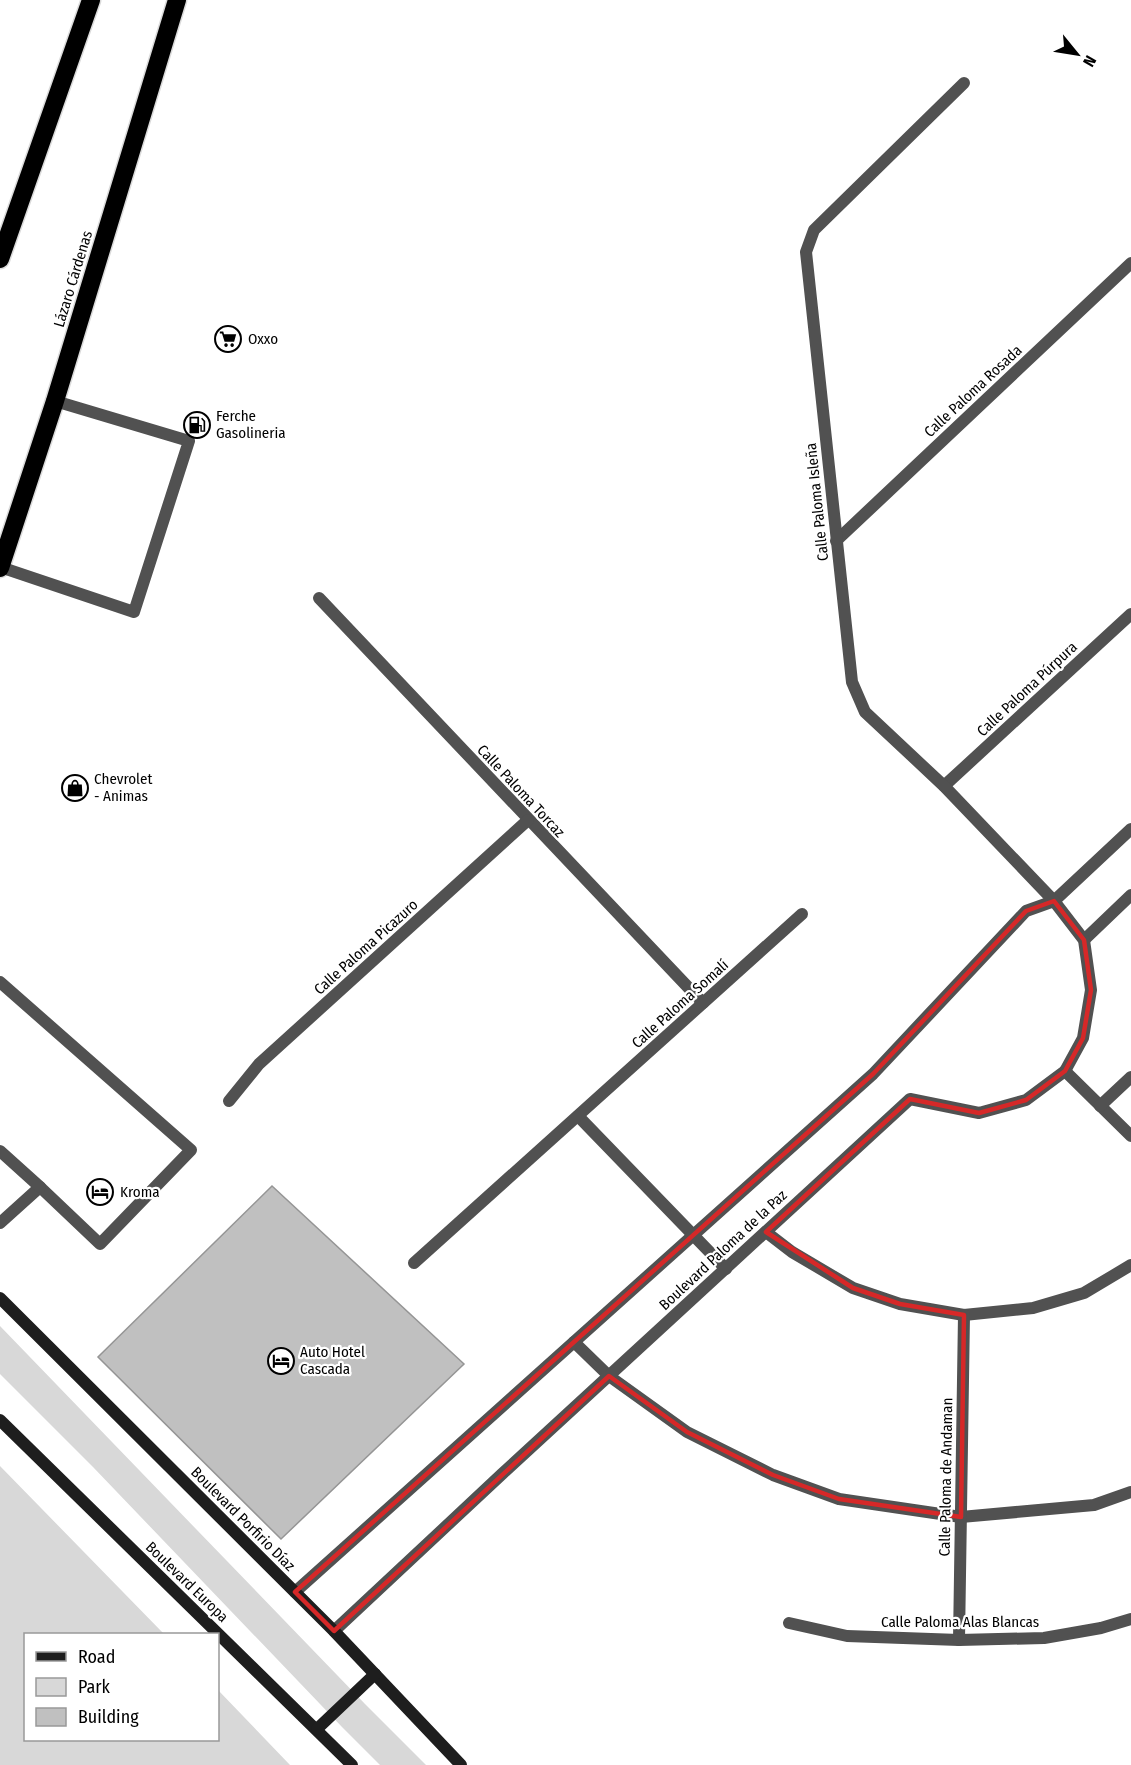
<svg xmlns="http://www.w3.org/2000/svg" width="1131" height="1765" font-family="'Fira Sans Condensed',sans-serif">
<rect width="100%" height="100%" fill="#fff"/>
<g fill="#d8d8d8">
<path d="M0,1326l365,378 61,61h-46l-38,-38 -249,-260 -93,-93z"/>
<path d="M0,1466l164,168h-138v106h192v-50l72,75h-290z"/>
</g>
<path fill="#c0c0c0" stroke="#959595" stroke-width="1.5" d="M272,1186l192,178 -183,175 -183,-182z"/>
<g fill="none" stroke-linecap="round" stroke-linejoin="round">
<defs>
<g id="highway">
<path d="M0,259l91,-259"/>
<path d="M0,568l55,-167 122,-401"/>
</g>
</defs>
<use href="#highway" stroke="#dbdbdb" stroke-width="21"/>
<g stroke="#515151" stroke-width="12">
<path d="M0,567l134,45 55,-171 -134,-40"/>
<path d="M0,982l191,168 -91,94 -60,-57 -40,36"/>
<path d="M0,1151l40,36"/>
</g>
<g stroke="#515151" stroke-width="12">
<path d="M836,541l295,-278"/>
<path d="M319,598l384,405"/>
<path d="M944,786l187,-172"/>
<path d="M1084,940l47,-45"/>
<path d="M1065,1071l66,65"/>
<path d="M229,1101l30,-37 269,-244"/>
<path d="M1100,1106l31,-29"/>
<path d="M578,1116l148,153"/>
<path d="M766,1232l26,20 61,36 47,16 64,11 69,-7 51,-15 47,-28"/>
<path d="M414,1263l388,-349"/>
<path d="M574,1342l35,34 78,56 86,43 66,24 122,18 133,-12 37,-13"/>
<path d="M295,1592l578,-518 153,-163 28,-10 77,-72"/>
<path d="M789,1623l58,13 112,4 85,-2 57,-10 30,-9"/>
<path d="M334,1631l168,-157 408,-375 69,14 47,-13 39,-29 18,-33 8,-48 -7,-50 -30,-39 -110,-115 -79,-74 -13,-30 -46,-430 8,-22 150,-147"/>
<path d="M959,1640l5,-325"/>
</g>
<g stroke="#1e1e1e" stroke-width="12">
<path d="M0,1298l334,333 127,134"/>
<path d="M0,1420l352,345"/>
<path d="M317,1729l58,-55"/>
</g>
<use href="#highway" stroke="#000" stroke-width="18"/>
</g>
<path fill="none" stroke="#d62828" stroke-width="4.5" stroke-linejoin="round" d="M1054,901l30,39 7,50 -8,48 -18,33 -39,29 -47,13 -69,-14 -144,133 87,56 47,16 64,11 -3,202 -122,-18 -66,-24 -86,-43 -78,-56 -275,255 -39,-39 578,-518 153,-163z"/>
<defs>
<symbol id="supermarket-ring" viewBox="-11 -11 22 22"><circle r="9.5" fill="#fff" stroke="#000" stroke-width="1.5"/><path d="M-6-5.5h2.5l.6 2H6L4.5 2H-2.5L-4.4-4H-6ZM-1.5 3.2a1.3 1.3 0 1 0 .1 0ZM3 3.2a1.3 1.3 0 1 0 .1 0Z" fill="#000"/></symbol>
<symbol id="fuel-ring" viewBox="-11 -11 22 22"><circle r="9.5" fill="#fff" stroke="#000" stroke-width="1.5"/><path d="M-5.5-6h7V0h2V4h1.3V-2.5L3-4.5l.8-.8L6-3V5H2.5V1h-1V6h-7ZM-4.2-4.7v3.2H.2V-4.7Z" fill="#000"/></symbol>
<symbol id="shop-ring" viewBox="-11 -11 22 22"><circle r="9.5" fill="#fff" stroke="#000" stroke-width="1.5"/><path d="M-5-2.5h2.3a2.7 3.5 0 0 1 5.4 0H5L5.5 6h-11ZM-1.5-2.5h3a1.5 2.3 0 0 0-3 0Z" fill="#000"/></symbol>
<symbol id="hotel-ring" viewBox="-11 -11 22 22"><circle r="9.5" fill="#fff" stroke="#000" stroke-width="1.5"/><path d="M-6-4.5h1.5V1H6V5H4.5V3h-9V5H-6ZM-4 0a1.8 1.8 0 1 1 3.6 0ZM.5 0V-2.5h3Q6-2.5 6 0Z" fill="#000"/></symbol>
</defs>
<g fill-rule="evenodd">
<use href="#supermarket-ring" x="213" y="324" width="30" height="30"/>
<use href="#fuel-ring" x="182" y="410" width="30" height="30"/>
<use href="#shop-ring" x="60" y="773" width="30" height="30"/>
<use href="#hotel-ring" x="85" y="1177" width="30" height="30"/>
<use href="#hotel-ring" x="266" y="1346" width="30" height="30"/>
</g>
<g text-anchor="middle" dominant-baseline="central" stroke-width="4.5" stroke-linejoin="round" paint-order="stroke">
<g font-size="15" fill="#000" stroke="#fff">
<text transform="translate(73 279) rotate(-73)">Lázaro Cárdenas</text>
<text transform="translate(973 391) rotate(-43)">Calle Paloma Rosada</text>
<text transform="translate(817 502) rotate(-96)">Calle Paloma Isleña</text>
<text transform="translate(1027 689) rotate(-43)">Calle Paloma Púrpura</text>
<text transform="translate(521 791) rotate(47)">Calle Paloma Torcaz</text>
<text transform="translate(366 947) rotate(-42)">Calle Paloma Picazuro</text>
<text transform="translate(680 1004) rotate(-42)">Calle Paloma Somalí</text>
<text transform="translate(723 1250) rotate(-43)">Boulevard Paloma de la Paz</text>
<text transform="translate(946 1477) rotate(-89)">Calle Paloma de Andaman</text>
<text transform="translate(243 1519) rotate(45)">Boulevard Porfirio Díaz</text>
<text transform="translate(187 1582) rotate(44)">Boulevard Europa</text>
<text x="960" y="1622">Calle Paloma Alas Blancas</text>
</g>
<g font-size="15" fill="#000" stroke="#fff" text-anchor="start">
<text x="248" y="339">Oxxo</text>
<text x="216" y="416">Ferche<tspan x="216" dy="17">Gasolineria</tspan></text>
<text x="94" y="779">Chevrolet<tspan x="94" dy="17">- Animas</tspan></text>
<text x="120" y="1192">Kroma</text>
<text x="300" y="1352">Auto Hotel<tspan x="300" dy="17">Cascada</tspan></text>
</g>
</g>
<rect x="24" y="1633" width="195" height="108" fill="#ffffff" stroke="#999999" stroke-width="1.5"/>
<rect x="36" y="1652" width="30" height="9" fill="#1e1e1e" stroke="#999999" stroke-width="1.5"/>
<text x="78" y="1663" font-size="18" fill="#000000">Road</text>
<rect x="36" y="1678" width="30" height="18" fill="#d8d8d8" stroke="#999999" stroke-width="1.5"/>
<text x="78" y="1693" font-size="18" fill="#000000">Park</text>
<rect x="36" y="1708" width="30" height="18" fill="#c0c0c0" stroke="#999999" stroke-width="1.5"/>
<text x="78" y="1723" font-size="18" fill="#000000">Building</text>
<g transform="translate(1077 54) rotate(120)" stroke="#ffffff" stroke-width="4.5" paint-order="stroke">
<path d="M0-4.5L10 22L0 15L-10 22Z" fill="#000000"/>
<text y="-9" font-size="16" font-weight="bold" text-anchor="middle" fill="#000000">N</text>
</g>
</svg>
